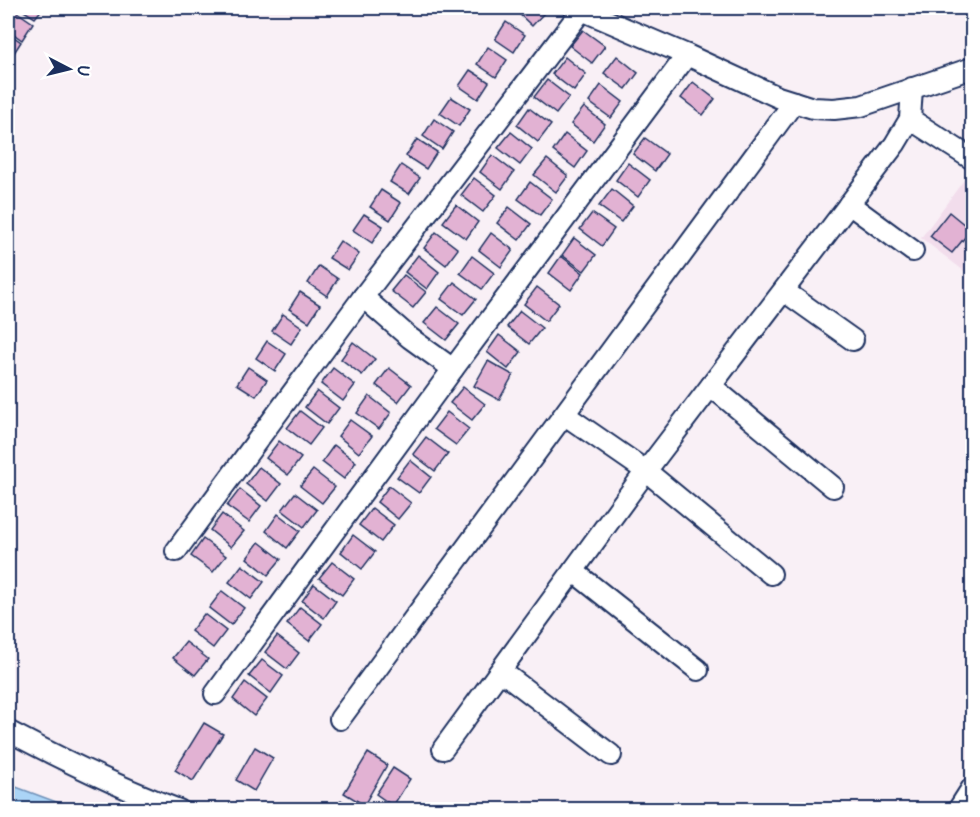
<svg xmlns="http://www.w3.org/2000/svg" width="980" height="817" font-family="Pangolin,sans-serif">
<rect width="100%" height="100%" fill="#f9f0f6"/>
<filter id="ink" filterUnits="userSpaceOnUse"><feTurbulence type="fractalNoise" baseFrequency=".0167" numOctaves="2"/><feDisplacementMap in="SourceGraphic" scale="12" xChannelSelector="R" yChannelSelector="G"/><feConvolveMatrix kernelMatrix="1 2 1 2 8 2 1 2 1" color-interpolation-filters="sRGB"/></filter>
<g filter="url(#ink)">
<path fill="#f2ddec" d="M972,169v108l-51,-39z"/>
<path fill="#abd4f6" stroke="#7192b9" stroke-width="1.5" d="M8,784l67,25h-67z"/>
<g fill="#e2b2d3" stroke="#1b2f5e" stroke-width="1.5">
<path d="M19,8h24l-8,10z"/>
<path d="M518,8h20l6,5 -12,13 -17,-16z"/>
<path d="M14,10l19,13 -11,17 -14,-10v-10z"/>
<path d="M506,22l19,13 -11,17 -19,-13z"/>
<path d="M583,30l22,16 -13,17 -22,-17z"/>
<path d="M8,33l13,9 -11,17 -2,-2z"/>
<path d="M488,47l19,13 -11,17 -19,-13z"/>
<path d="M617,56l21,17 -12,16 -22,-16z"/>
<path d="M565,57l21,17 -12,17 -22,-17z"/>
<path d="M470,70l19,12 -11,17 -19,-13z"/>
<path d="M547,80l22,17 -13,17 -22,-17z"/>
<path d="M693,82l22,17 -12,16 -22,-17z"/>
<path d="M601,85l22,17 -12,16 -22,-16z"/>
<path d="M451,97l19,12 -11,17 -19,-13z"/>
<path d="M584,107l21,17 -12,17 -22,-17z"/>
<path d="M529,108l22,17 -13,17 -21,-17z"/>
<path d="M434,119l19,13 -11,17 -19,-13z"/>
<path d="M511,132l21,17 -12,16 -22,-17z"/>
<path d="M565,134l22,17 -12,17 -22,-17z"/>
<path d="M645,138l22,16 -12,17 -22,-17z"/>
<path d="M417,139l20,13 -11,17 -20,-13z"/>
<path d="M492,155l22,17 -12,17 -22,-17z"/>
<path d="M547,159l21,17 -12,16 -22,-17z"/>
<path d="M628,163l22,17 -12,17 -22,-17z"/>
<path d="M401,165l19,13 -11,16 -19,-12z"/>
<path d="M474,178l22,17 -13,17 -22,-17z"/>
<path d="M530,182l22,17 -12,16 -22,-16z"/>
<path d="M612,189l21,17 -12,16 -22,-16z"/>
<path d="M381,190l20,13 -11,17 -20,-13z"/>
<path d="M456,205l22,17 -12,17 -23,-17z"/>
<path d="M509,207l22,17 -12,16 -22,-17z"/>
<path d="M949,212l22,18 -19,23 -22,-17z"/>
<path d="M592,213l22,16 -12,17 -22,-17z"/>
<path d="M364,214l19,12 -11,17 -19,-13z"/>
<path d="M436,232l22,17 -12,16 -22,-17z"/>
<path d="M491,233l22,17 -12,17 -22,-17z"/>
<path d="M574,238l22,17 -12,16 -22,-16z"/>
<path d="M340,241l19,13 -11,16 -19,-12z"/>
<path d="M418,255l21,17 -12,17 -22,-17z"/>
<path d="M472,256l22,17 -12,16 -22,-16z"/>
<path d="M561,256l22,17 -12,17 -22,-17z"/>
<path d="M319,266l19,13 -11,17 -19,-13z"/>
<path d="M404,275l22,17 -13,16 -22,-17z"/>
<path d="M454,282l22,17 -13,16 -22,-16z"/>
<path d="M537,287l22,17 -13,17 -22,-17z"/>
<path d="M300,292l20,13 -11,17 -20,-13z"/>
<path d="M437,307l22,17 -13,16 -22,-17z"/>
<path d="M520,311l22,17 -13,16 -22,-17z"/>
<path d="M283,314l19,13 -11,17 -19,-13z"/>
<path d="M499,335l22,17 -13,17 -21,-17z"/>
<path d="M267,341l19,13 -11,17 -19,-13z"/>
<path d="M353,342l22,17 -13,16 -21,-16z"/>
<path d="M488,361l25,14 -14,25 -25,-14z"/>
<path d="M248,367l19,13 -11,16 -19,-12z"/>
<path d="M333,368l22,17 -12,16 -22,-17z"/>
<path d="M389,368l22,17 -13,17 -22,-17z"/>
<path d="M463,387l22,17 -13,16 -22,-17z"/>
<path d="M317,391l22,17 -12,16 -22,-17z"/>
<path d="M369,396l22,17 -12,16 -22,-16z"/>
<path d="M300,411l22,17 -13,17 -22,-17z"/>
<path d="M447,412l22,17 -13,16 -22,-16z"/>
<path d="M350,420l22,16 -13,17 -21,-17z"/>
<path d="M426,437l22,17 -13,17 -22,-17z"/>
<path d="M279,441l22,17 -13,17 -22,-17z"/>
<path d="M334,445l22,17 -12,17 -22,-17z"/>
<path d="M410,460l21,17 -12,16 -22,-16z"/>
<path d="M259,467l22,17 -13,17 -22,-17z"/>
<path d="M313,470l22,17 -13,16 -22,-17z"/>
<path d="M389,486l22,17 -13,16 -21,-17z"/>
<path d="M240,489l21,17 -12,16 -22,-16z"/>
<path d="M295,493l22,17 -13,17 -22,-17z"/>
<path d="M372,508l22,17 -13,17 -22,-17z"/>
<path d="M222,514l22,17 -13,16 -21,-17z"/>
<path d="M278,514l22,17 -13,17 -21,-17z"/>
<path d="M353,535l22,17 -13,17 -21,-17z"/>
<path d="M203,539l23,17 -13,16 -22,-16z"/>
<path d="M259,542l22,17 -13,16 -21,-17z"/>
<path d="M332,562l22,17 -12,16 -23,-17z"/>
<path d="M242,565l22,17 -13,17 -22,-17z"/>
<path d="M314,584l22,17 -12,17 -22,-17z"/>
<path d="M222,591l22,17 -13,17 -22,-17z"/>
<path d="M300,607l22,17 -13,17 -22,-17z"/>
<path d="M204,614l22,17 -13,17 -22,-17z"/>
<path d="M277,636l22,17 -12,16 -22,-17z"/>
<path d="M186,642l22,17 -13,16 -22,-17z"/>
<path d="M262,660l21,16 -12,17 -22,-17z"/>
<path d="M245,682l22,17 -13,17 -21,-17z"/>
<path d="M204,723l19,11 -30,47 -18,-11z"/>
<path d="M255,747l18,11 -19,33 -18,-11z"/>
<path d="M368,753l19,12 -23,40 -20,-12z"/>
<path d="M393,768l17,11 -17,27 -17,-12z"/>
<path d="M341,800l15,10h-21z"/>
</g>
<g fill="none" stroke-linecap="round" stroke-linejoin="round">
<defs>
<g id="minor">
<path d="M577,8l110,47 91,42 35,11 21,1 27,-3 111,-38"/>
<path d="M910,119l62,40"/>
<path d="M849,204l64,47"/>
<path d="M784,291l69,49"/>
<path d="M363,297l47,41 43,31"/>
<path d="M711,386l122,101"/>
<path d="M565,415l81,56 125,103"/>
<path d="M176,551l187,-254 219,-287"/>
<path d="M573,571l125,99"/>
<path d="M501,671l110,84"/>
<path d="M215,694l238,-325 234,-314"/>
<path d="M340,719l454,-617"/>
<path d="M8,731c55,29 112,57 171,79"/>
<path d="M443,749l203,-278 249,-327 15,-25 2,-31"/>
<path d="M958,810l14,-22"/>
</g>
</defs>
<use href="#minor" stroke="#1b2f5e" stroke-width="24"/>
<use href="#minor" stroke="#fff" stroke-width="20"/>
</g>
</g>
<rect width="980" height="817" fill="none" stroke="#fff" stroke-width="30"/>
<rect x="15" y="15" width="950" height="787" fill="none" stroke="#1b2f5e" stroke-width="2" filter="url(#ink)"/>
<g transform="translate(69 69) rotate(97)" stroke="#ffffff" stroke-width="4.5" paint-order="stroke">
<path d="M0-4.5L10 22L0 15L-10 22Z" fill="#1b2f5e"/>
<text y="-9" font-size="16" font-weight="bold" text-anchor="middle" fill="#1b2f5e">U</text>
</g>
</svg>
